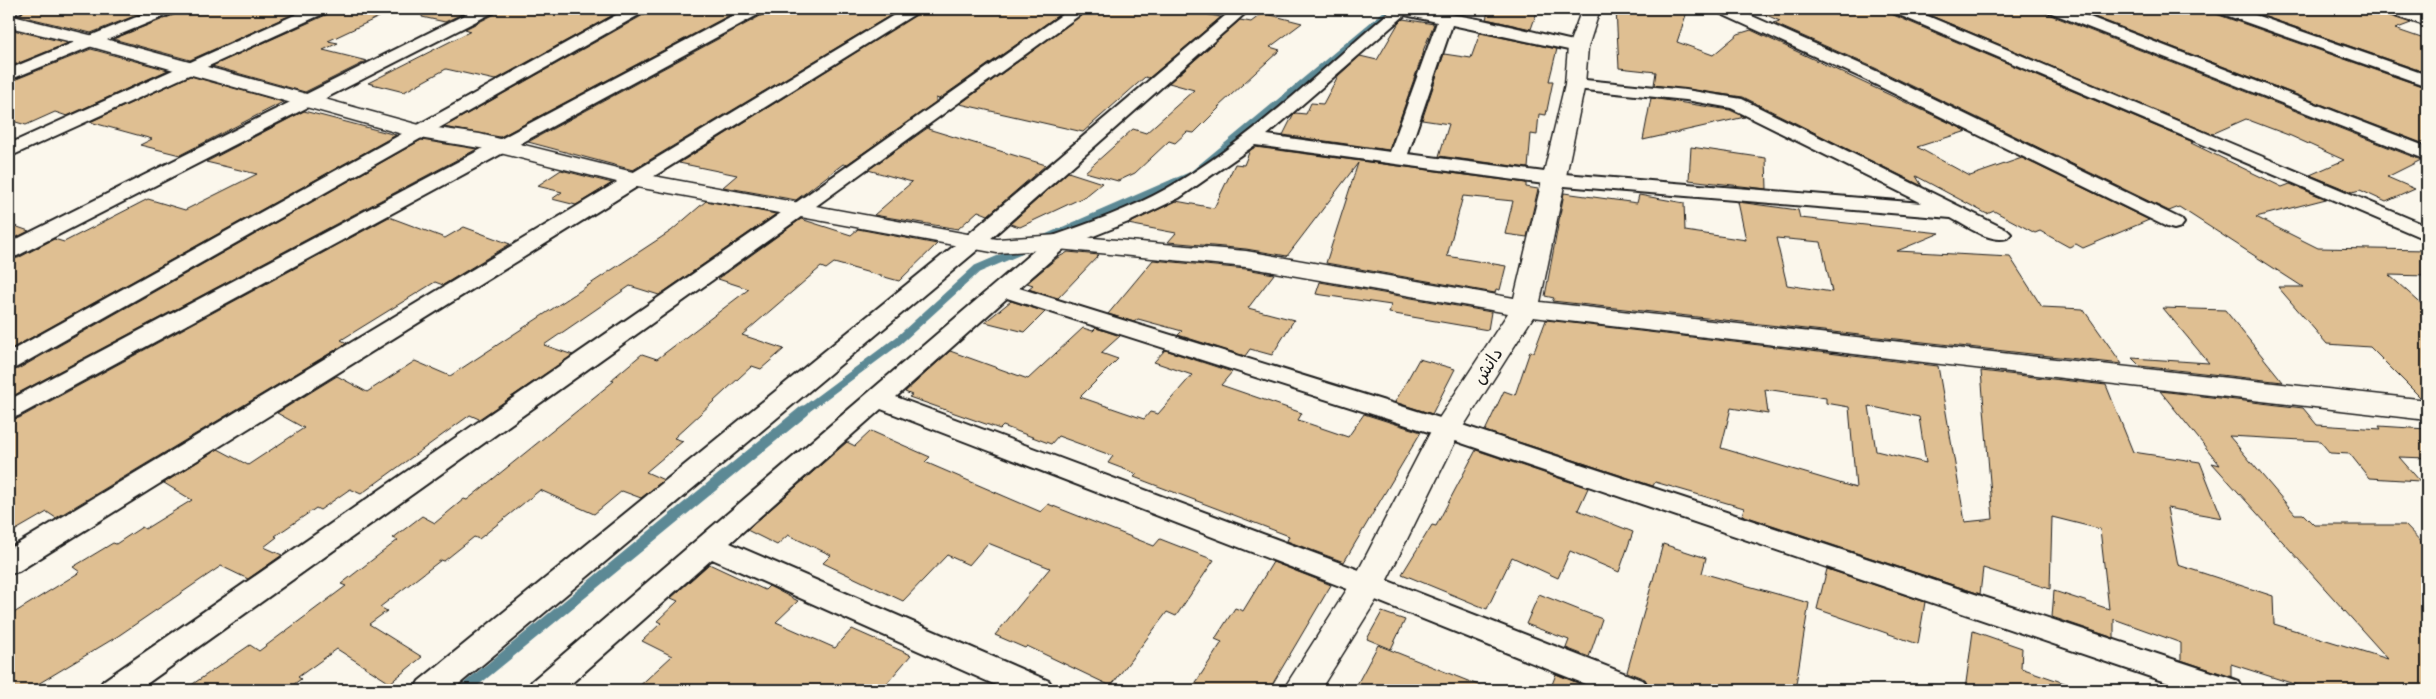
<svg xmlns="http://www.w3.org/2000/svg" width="2436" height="699" font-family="'Comic Neue','Playpen Sans Arabic',sans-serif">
<rect width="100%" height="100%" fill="#fbf7ec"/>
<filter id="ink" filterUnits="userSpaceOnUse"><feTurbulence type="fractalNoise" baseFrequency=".02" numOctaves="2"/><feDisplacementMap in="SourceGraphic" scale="10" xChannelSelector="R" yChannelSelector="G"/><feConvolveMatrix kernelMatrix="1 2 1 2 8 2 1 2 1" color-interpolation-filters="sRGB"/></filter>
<g filter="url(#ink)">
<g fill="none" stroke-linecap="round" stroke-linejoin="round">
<path stroke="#5c8995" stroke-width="7" d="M1173,183l19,-8 200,-166"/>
<g stroke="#5c8995" stroke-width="8">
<path d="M1045,239l131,-57"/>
<path d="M802,412l97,-72 78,-71 49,-21"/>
</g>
<path stroke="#5c8995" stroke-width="11" d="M464,690l340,-279"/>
</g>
<g fill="#dfbf92" stroke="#1c1c1c" fill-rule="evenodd">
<path d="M27,9h52l8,2 5,-2h60l-61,24 -74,-18z"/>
<path d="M179,9h125l-114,51 -77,-21 63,-25z"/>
<path d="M331,9h65l-68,32 10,2 -15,7 44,11 -62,31 -93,-26 116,-52z"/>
<path d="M423,9h49l-27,13 -23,-5z"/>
<path d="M498,9h51l22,5 10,-5h43l-129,71 -49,-11 -42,23 -36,-9 103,-52 -6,-2 30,-15z"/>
<path d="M648,9h93l-241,128 -56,-10 201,-113z"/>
<path d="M767,9h134l-268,161 -105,-28 236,-128z"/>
<path d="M925,9h142l-128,90 -3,-1v4l-90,63 -3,-1 -47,36 -73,-13 14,-12 -58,-12z"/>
<path d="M1090,9h87l44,8 -72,61 -4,-1 -62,55 -123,-28z"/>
<path d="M1489,9h49l-7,20 -45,-10z"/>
<path d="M1616,9h72l-11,33 36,13 25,-21 13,-4 216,101 -50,16 53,29 52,-18 127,62 -66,28 -7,-4 -7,3 -29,-16 -5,2 -41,-22 -7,3 -71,-38 6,10 -179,-89 -89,-12 2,-13 -37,-4z"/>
<path d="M1753,9h135l3,5 302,128 -2,1 91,44 8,-3 36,15 -70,18 62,31 109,2v26l-38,-1 38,34v89l-7,-1 -50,-50 -43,-3 -49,-57h25l-124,-80 -10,4 -294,-143 -102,-45 7,-2z"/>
<path d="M1915,9h130l3,5 373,146 -34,17 28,12 -29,13 -26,-12 -8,2 -42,-17 34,-15 -53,-24 -45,-17 -34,15z"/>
<path d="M2074,9h139l3,5 211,74v57z"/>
<path d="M2243,9l138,1 3,4 27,9 -16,6 32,11v33z"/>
<path d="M1263,13l39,10 -32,24 10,3 -62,57h2l-26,26 -7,-1 -12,11 -6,-2 -34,32 -17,8 -33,-9 48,-43 13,4 48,-43 -25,-7 71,-63 11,2z"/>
<path d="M1403,19l31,5 -11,27h1l-35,99 -106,-15 10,-20 2,-2 11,1 5,-11 12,1 15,-28 22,-20 17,4 21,-36z"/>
<path d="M9,29l59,14 -59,24z"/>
<path d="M1480,33l77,16 -8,32h4l-7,34 -7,-1 -2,21 -6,-1 -3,34 -89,-12 10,-32 -27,-4 22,-66 27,4z"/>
<path d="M91,49l77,21 -101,46 -12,-4 -29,13 -17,-5v-38z"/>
<path d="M190,76l93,26 -103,53 -40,-10 12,-6 -62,-17z"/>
<path d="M1651,98l79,12 15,7 -102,23z"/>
<path d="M304,111l92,24 -387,215v-91l9,-1 36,-19 10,3 84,-43 37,11 72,-36 -51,-12z"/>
<path d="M929,127l-1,2 118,36 -58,50 -10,-4 -20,18 -84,-14 38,-33 -44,-12z"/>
<path d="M421,140l56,9 -468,249v-26l9,-3z"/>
<path d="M1255,147l271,36v4l12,2 -11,48 -22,-3 8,-33 -50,-5 -16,60 59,10 -6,24 -4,-1 -1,4 -169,-30 32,-100 -71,93 -41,-7 -78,-7 8,-9 -48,-9 48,-23 38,7 21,-44 9,1 6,-15z"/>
<path d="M1691,147l75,11 1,31 -78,-9z"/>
<path d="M561,170l51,13 -36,22 -24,-6 10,-7 -25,-6z"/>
<path d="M1068,172l34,11 -16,13 -66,31 -10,-3z"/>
<path d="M1564,193l73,10 2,-8 45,8 1,28 61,9 -8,-38 60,8 2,8 140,15 -43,18 113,6 32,50 41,2 39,55 -570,-63 2,-3 -9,-2zM1776,238l45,4 11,50 -45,-7z"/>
<path d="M706,201l70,13 -117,81 -29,-9 -86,59 29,10 -94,64 -9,-4 -109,79 -11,-5 -30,21 -4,-2 -41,28 2,1 -13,10 18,8 -34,24 -27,-13 -103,70 -90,54h-19v-74l71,-44 -7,-5 40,-24 3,1 26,-17 3,2 47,-29 -28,-17 54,-34 30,16 56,-37 -27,-15 60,-37 30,16 48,-31 35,15 221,-145z"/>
<path d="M389,217l56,21 19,-11 46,17 -67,41 -8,-3 -94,58 6,3 -291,175 -9,-6 -38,22v-114l10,-2z"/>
<path d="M801,219l50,16 7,-6 79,15 -38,37 -65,-18 -8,6 -5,-2 -79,68 42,14 -23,20 -9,-3 -78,72 9,3 -37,31 18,8 -23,18 -19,-7 -28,23 -54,-24 -61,49 -5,-2 -30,24 -3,-1 -61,47 7,4 -18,13 53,33 -32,26 -53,-34 -39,28 3,2 -15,11h-102l66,-45 9,6 87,-65 -5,-2 57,-44 -5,-2 29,-22 13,7 29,-24 3,1 147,-119 -3,-1 31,-26 15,5 92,-70 -31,-10z"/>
<path d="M9,224l20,7 -20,10z"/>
<path d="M1068,252l31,3 -41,43 -30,-9 5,-4 -6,-2 30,-25z"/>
<path d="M1153,260l93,9 28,5 -26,34 46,12 -22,35 -22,-6 -5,7 -67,-21 4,-4 -44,-12 -4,3 -26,-8z"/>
<path d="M1320,282l171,30 -3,18 -99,-17 2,-8 -75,-11z"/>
<path d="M1011,301l34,11 -20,20 -40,-10z"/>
<path d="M2163,308l62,2 58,72 -143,-16 -8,-8 77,5z"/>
<path d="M1546,320l392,46 27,156 28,-3 -12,-148 125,14 27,67 67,10 22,56 -55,-10 11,57 95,31 1,28 114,35 -176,-196 8,2 -60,-74 143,17 14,17 64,4 -2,-3 48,3v29l-28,-1 21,24 -51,-3 -19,-24 -20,-1 -10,-12 -91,-5 66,78h8l11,11h91l22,23v142h-114l-82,-26v13l-50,-17v-17l-67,-24v19l-62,-21 2,-26 55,18 -9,-80 -48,-12 -2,72 -67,-21 -3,26 -238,-79 2,-7 -89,-26 -2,4 -168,-55 19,-40 11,4 15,-44 4,1zM1765,389l61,9v5l23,4 7,81 -135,-40 10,-40 37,6zM1869,406l50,11 7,46 -50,-12z"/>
<path d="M1083,328l10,3 3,-3 24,8 -19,17 17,6 -38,38 64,22 6,-7 8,2 34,-39 -38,-13 11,-12 67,22 -11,13 81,28 -4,7 50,17 16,-23 57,18 -77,130 -57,-21 2,-5 -155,-59 3,-3 -29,-11 5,-7 -55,-20 -7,8 -48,-18 -3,3 -91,-32 3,-2 -7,-3 45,-41 78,28z"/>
<path d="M1419,359l36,10 -23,45 -37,-12z"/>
<path d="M871,431l59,26 -5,5 116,50 7,-8 106,42 6,-7 54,21 -38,56 -9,-4 -56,74 -84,-40 -2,2 -30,-13 55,-67 -62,-25 -19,22 -22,-10 -44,46 -80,-38 8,-8 -43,-20 -11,10 -30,-15 100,-88 8,4z"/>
<path d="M1476,450l112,38 -10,22 55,22 -14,40 -49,-21 -12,27 -46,-21 -25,52 -85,-35 30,-49 4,1z"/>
<path d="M1663,544l43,14 -4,15 107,30 -14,87h-144l-6,-11 -18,-7z"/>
<path d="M1273,562l58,23 -62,105h-78l31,-48 -7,-3 20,-31 8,3z"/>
<path d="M709,564l56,26 4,-4 29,15 -22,21 59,26 17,-19 59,26 -30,35h-246l37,-34 -30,-15 19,-18 -4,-2 21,-20 -7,-3z"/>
<path d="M1827,569l98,33 -7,42 -101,-35z"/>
<path d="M1539,594l63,25 -13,38 -23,-9 3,-8 -43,-16z"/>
<path d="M1382,612l23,8 -14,29 -24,-10z"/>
<path d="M1973,631l49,17 -1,20 52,18v4h-108z"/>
<path d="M1378,645l110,44v1h-134z"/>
<path d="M1556,674l24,10 -3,6h-27z"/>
</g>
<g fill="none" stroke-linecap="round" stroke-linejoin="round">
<defs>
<g id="street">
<path d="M9,9h14l-2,3 -12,4z"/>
<path d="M156,9h21l-2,3 -166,68v-11z"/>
<path d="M308,9h21l-2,3 -318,145v-13z"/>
<path d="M476,9h20l-2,3 -477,244 -8,1v-14z"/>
<path d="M627,9h19l-2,3 -627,355 -8,3v-18z"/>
<path d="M745,9h20l-2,3 -745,404 -9,2v-18z"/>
<path d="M904,9h19l-904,562 -10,3v-25z"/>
<path d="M1070,9h18l-283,205 -667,476h-40l5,-9 688,-475z"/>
<path d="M1233,9h17l-269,238 -529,443h-38l5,-9 546,-444z"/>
<path d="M1393,9c60,0 125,20 185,33l6,1 3,4 -3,4 -6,1 -126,-27 -44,129 144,19 370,30 -191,-95 -45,-8 -111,-11 -6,-1 -3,-4 3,-4 6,-1 111,11 56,9 265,131 4,4 -4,4c-18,5 -40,-12 -56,-20l-399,-33 -297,-40 -76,53 -48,23 -65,26 -47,41 437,135 771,254 11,4 5,9h-54l-751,-255 -431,-137 -111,99 482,180 266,104 5,9h-49l-242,-97 -477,-184 -151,134 319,138 5,9h-47l-295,-131 -148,131h-37l5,-9 518,-444c40,-14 80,-28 116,-48 84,-48 154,-118 227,-180zM1405,15l32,7 -47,130 -123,-17z"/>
<path d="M1715,9h21l138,61 307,149 3,4 -3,4 -7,2 -7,-2 -305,-149 -145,-66z"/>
<path d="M1890,9h21l516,217v14l-535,-228z"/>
<path d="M2047,9h22l358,138v13l-378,-148z"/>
<path d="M2215,9h23l189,66v11l-210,-74z"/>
<path d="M2383,9h23l21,7v10l-42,-14z"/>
</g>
<path id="secondary" d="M1582,9h18l-12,38 -3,37 -45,218 887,98v20l-894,-103 -72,113 -81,164 -60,96h-37l72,-113 77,-148 76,-116 -262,-46 -188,-18 -61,4 -360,-66 -157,-39 -67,-11 -328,-92 -76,-18v-12l89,22 325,89 57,8 157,39 336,62 24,4 61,-4 188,16 268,47 51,-214 3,-37z"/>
</defs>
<use href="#street" stroke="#1c1c1c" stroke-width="4"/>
<use href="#secondary" stroke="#1c1c1c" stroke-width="3"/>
<use href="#street" fill="#fbf7ec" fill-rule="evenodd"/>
<use href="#secondary" fill="#fbf7ec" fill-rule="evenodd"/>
</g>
</g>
<g text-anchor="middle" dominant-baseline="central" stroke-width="4" stroke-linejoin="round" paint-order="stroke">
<g font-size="18" fill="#1c1c1c" stroke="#fbf7ec">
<text transform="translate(1488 366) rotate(-57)">دانش</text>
</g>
</g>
<rect width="2436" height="699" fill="none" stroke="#fbf7ec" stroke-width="30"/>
<rect x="15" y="15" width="2406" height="669" fill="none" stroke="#1c1c1c" stroke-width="2" filter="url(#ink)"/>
</svg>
